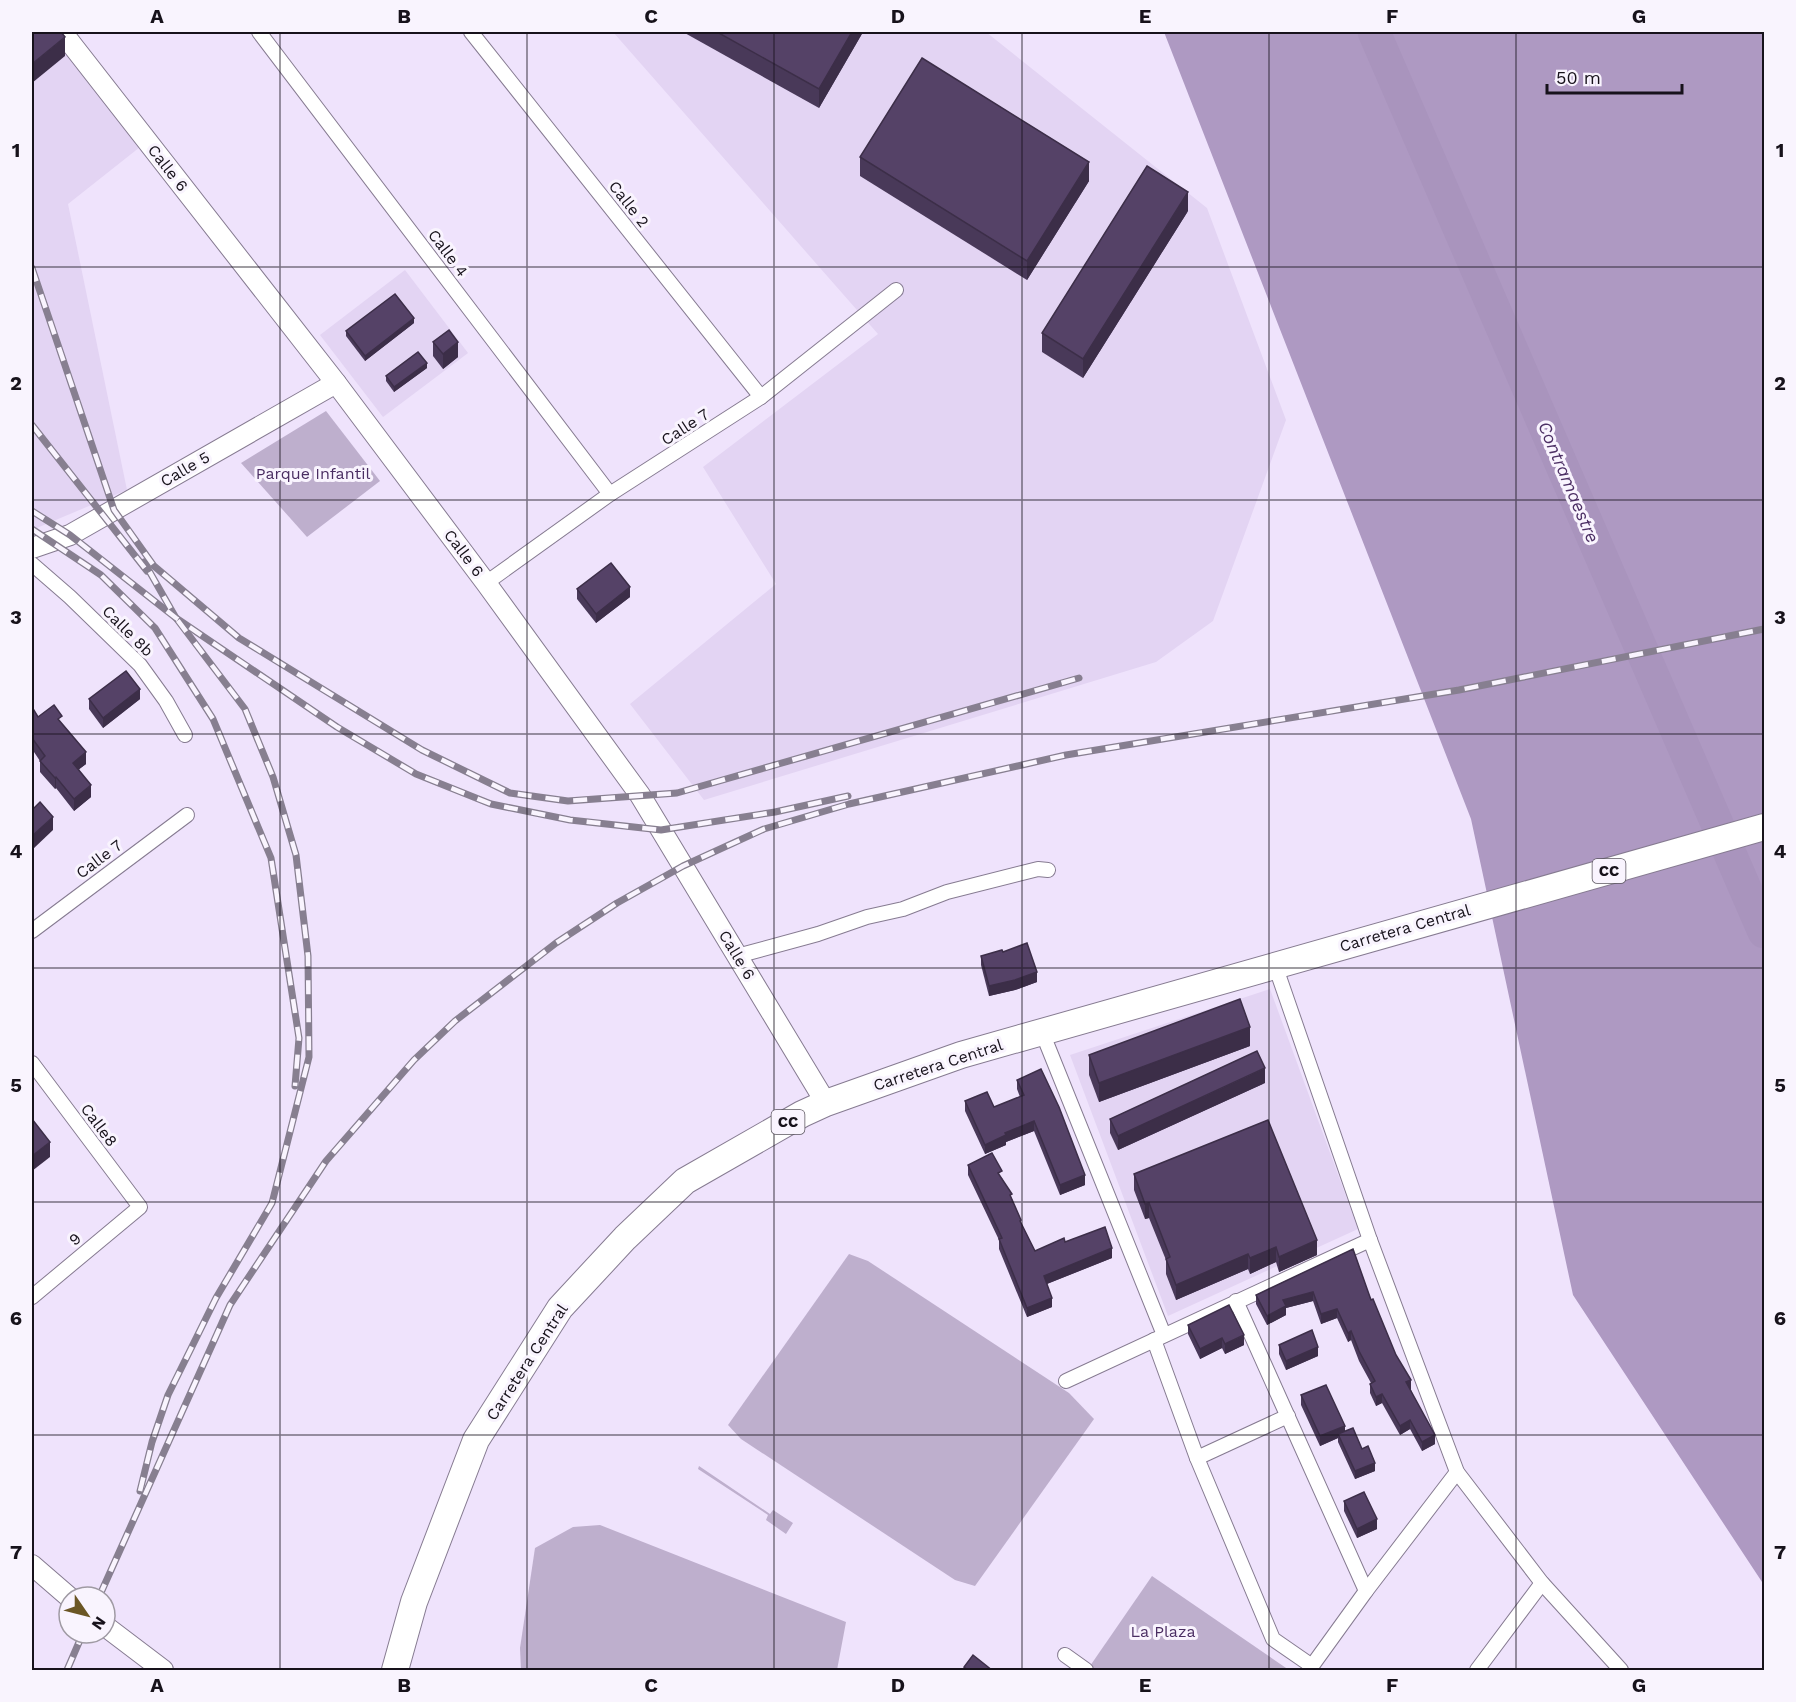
<svg xmlns="http://www.w3.org/2000/svg" width="1796" height="1702" font-family="'Work Sans',sans-serif">
<rect width="100%" height="100%" fill="#efe3fc"/>
<g fill="#e3d4f3">
<path d="M32,32h29l79,115 -72,57 59,286 -95,40z"/>
<path d="M613,32h373l221,176 79,212 -73,201 -57,41 -452,138 -74,-96 146,-120 -73,-117 175,-133z"/>
<path d="M405,270l63,83 -85,64 -63,-82z"/>
<path d="M1270,989l88,240 -190,87 -98,-261z"/>
</g>
<g fill="#beafcd">
<path d="M326,411l54,70 -73,56 -66,-74z"/>
<path d="M849,1254l19,7 201,132 25,26 -119,167 -20,-6 -214,-141 -13,-14z"/>
<path d="M699,1466l71,48 3,-4 20,13 -7,11 -20,-14 2,-5 -70,-46z"/>
<path d="M600,1525l246,97 -9,48h-316l-1,-22 15,-100 38,-21z"/>
<path d="M1152,1576l137,94h-193l-6,-4z"/>
</g>
<path fill="#ae99c2" d="M1164,32h600v1553l-191,-290 -102,-476z"/>
<g fill="none" stroke-linecap="round" stroke-linejoin="round">
<path stroke="#a994bd" stroke-width="33" d="M1374,32l390,900"/>
<defs>
<g id="street">
<path d="M259,32l351,462"/>
<path d="M471,32l290,365"/>
<path d="M32,564l38,33 70,68 26,36 19,34"/>
<path d="M486,583l124,-89 151,-97 135,-107"/>
<path d="M32,931l155,-116"/>
<path d="M737,956l81,-22 49,-17 36,-8 44,-17 91,-23 10,1"/>
<path d="M1275,965l95,275 87,232 85,111 79,87"/>
<path d="M1042,1032l122,303"/>
<path d="M32,1063l108,144 -108,90"/>
<path d="M1236,1301l130,290"/>
<path d="M1154,1340l43,118 76,181 39,27"/>
<path d="M1066,1381l304,-141"/>
<path d="M1197,1458l91,-42"/>
<path d="M1065,1655l21,15"/>
<path d="M1309,1670l57,-79 91,-119"/>
<path d="M1477,1670l65,-87"/>
</g>
<g id="secondary">
<path d="M62,32l274,351 150,200 154,212 186,308"/>
<path d="M32,548l38,-13 266,-152"/>
<path d="M32,1565l37,32"/>
<path d="M105,1626l58,44"/>
</g>
<path id="highway" d="M395,1670l19,-68 62,-162 84,-132 65,-70 60,-57 117,-67 24,-11 135,-48 803,-228"/>
</defs>
<use href="#street" stroke="#867b91" stroke-width="16"/>
<use href="#secondary" stroke="#867b91" stroke-width="22"/>
<use href="#highway" stroke="#867b91" stroke-width="28"/>
<use href="#street" stroke="#fff" stroke-width="14"/>
<use href="#secondary" stroke="#fff" stroke-width="20"/>
<use href="#highway" stroke="#fff" stroke-width="26"/>
<defs>
<g id="rail">
<path d="M32,268l82,242 40,56 85,72 183,112 88,43 58,8 109,-8 402,-115"/>
<path d="M32,425l115,146"/>
<path d="M32,511l38,24 106,83 161,109 79,47 75,30 79,16 91,10 114,-18 73,-16"/>
<path d="M32,529l69,46 54,53 58,91 58,139 28,180 -4,48"/>
<path d="M140,1491l12,-49 16,-47 48,-97 56,-95 37,-146 -1,-101 -12,-101 -23,-78 -28,-68 -69,-91 -32,-56"/>
<path d="M99,1597l131,-292 96,-144 88,-101 41,-39 101,-78 61,-40 66,-37 81,-37 85,-25 217,-49 393,-65 305,-61"/>
<path d="M67,1670l16,-37"/>
</g>
</defs>
<use href="#rail" stroke="#877f90" stroke-width="7"/>
<use href="#rail" stroke="#f9f4fe" stroke-width="4.5" stroke-dasharray="14" stroke-linecap="butt"/>
</g>
<g fill="#493959">
<path d="M683,32h180l-44,76z"/>
<path d="M860,157l229,24 -62,99 -167,-104z"/>
<path d="M1188,211l-105,167 -41,-26v-19z"/>
<path d="M414,323l-49,38 -19,-25v-5z"/>
<path d="M433,342l25,15 -15,12 -10,-13z"/>
<path d="M427,368l-33,24 -8,-11v-5z"/>
<path d="M577,589l53,8 -34,26 -19,-24z"/>
<path d="M89,699h51l-37,29 -14,-19z"/>
<path d="M32,707l6,10 24,7 24,40 -7,5 12,28 -17,14 -18,-23 -1,1 -15,-17v-11l-8,-12z"/>
<path d="M1003,952l34,30 -22,8 -26,6 -8,-31v-9z"/>
<path d="M1250,1046l-151,56 -10,-27v-20z"/>
<path d="M1017,1080l68,105 -25,10 -26,-64 -28,11v3l-21,9 -20,-43v-10l29,6 26,-10 -3,-8z"/>
<path d="M1265,1083l-147,67 -8,-17v-14z"/>
<path d="M968,1165l34,13 10,21 9,24 14,28 30,-9 47,16 -65,26 5,23 -25,10 -28,-68v-9l-31,-65z"/>
<path d="M1134,1174l183,81 -38,17 -3,-10 -26,12 -2,-5 -72,31 -10,-26v-14l-17,-42 -4,1 -11,-29z"/>
<path d="M1353,1249l18,51 64,144 -13,7 -12,-22 -10,6 -18,-32 -6,3 -6,-13v-9l1,-1 -12,-22 -8,-21 -3,2 -11,-24 -16,6 -8,-23 -27,7v7l-19,10 -11,-21v-9z"/>
<path d="M1188,1325l56,20 -19,9 -3,-6 -22,11 -12,-25z"/>
<path d="M1279,1345l39,11 -32,14 -7,-16z"/>
<path d="M1301,1395l44,37 17,17 13,22 -20,8 -17,-37v-4l-18,8 -19,-41z"/>
<path d="M1344,1501l33,28 -20,9 -13,-27z"/>
</g>
<g fill="#3c2e48">
<path d="M852,32h11l-44,76v-19z"/>
<path d="M65,37v19l-33,27v-19z"/>
<path d="M1089,162v19l-62,99v-19z"/>
<path d="M1188,192v19l-105,167v-19z"/>
<path d="M414,318v5l-49,38v-5z"/>
<path d="M458,342v15l-15,12v-15z"/>
<path d="M427,363v5l-33,24v-5z"/>
<path d="M630,587v10l-34,26v-9z"/>
<path d="M140,689v10l-37,29v-10z"/>
<path d="M86,752v12l-13,10v-11z"/>
<path d="M56,777v11l-1,1v-11z"/>
<path d="M91,785v12l-17,14v-12z"/>
<path d="M53,817v13l-21,20v-14z"/>
<path d="M1037,972v10l-22,8 -26,6v-10z"/>
<path d="M1250,1027v19l-151,56v-19z"/>
<path d="M1265,1068v15l-147,67v-14z"/>
<path d="M1034,1121v10l-28,11v3l-21,9v-9l20,-12z"/>
<path d="M50,1142v15l-18,14v-15z"/>
<path d="M1085,1175v10l-25,10v-10z"/>
<path d="M1149,1203v15l-4,1v-15z"/>
<path d="M1317,1240v15l-38,17v-15z"/>
<path d="M1276,1247v15l-26,12v-16z"/>
<path d="M1112,1248v10l-68,27v-9z"/>
<path d="M1248,1254v15l-72,31v-15z"/>
<path d="M1313,1292v9l-27,7v7l-19,10v-9l16,-16z"/>
<path d="M1052,1298v9l-25,10v-9z"/>
<path d="M1337,1309v9l-16,6v-10z"/>
<path d="M1351,1331v9l-3,2v-9z"/>
<path d="M1244,1335v10l-19,9v-10z"/>
<path d="M1222,1338v10l-22,11v-10z"/>
<path d="M1318,1347v9l-32,14v-9z"/>
<path d="M1411,1380v9l-5,2v-9z"/>
<path d="M1382,1394v9l-6,3v-9z"/>
<path d="M1410,1420v9l-10,6v-9z"/>
<path d="M1345,1426v9l-7,-1v4l-18,8v-10z"/>
<path d="M1435,1435v9l-13,7v-9z"/>
<path d="M1375,1463v8l-20,8v-8z"/>
<path d="M1377,1519v10l-20,9v-9z"/>
</g>
<g fill="#554267" stroke="#3c2e48" stroke-width="1.5">
<path d="M32,32h29l4,5 -33,27z"/>
<path d="M717,32h135l-33,57z"/>
<path d="M922,58l167,104 -62,99 -167,-104z"/>
<path d="M1147,166l41,26 -105,167 -41,-26z"/>
<path d="M395,294l19,24 -49,38 -19,-25z"/>
<path d="M449,330l9,12 -15,12 -10,-12z"/>
<path d="M418,352l9,11 -33,24 -8,-11z"/>
<path d="M611,563l19,24 -34,27 -19,-25z"/>
<path d="M126,671l14,18 -37,29 -14,-19z"/>
<path d="M54,705l8,11 -4,3 28,33 -13,11 18,22 -17,14 -18,-22 -1,1 -15,-17 5,-5 -13,-18v-31l6,10z"/>
<path d="M40,802l13,15 -21,19v-26z"/>
<path d="M1027,943l10,29 -22,8 -26,6 -8,-30 21,-6 1,2z"/>
<path d="M1240,999l10,28 -151,56 -10,-28z"/>
<path d="M1257,1051l8,17 -147,68 -8,-17z"/>
<path d="M1041,1069l18,38 26,68 -25,10 -26,-64 -29,12 1,2 -21,10 -20,-44 22,-9 7,15 30,-12 -7,-15z"/>
<path d="M32,1119l18,23 -18,14z"/>
<path d="M1268,1120l49,120 -38,17 -3,-10 -26,11 -2,-4 -72,31 -10,-26 4,-2 -21,-54 -4,1 -11,-30z"/>
<path d="M992,1153l10,18 -4,2 14,21 -2,1 11,25 -1,1 15,30 29,-13 1,4 40,-15 7,21 -68,28 8,22 -25,10 -28,-69 3,-1 -34,-73z"/>
<path d="M1353,1249l18,51 2,-1 23,56 15,25 -5,2 29,53 -13,7 -12,-22 -10,6 -18,-32 -6,3 -6,-13 5,-3 -16,-30 -8,-20 -3,2 -11,-24 -16,5 -8,-22 -30,8 3,6 -19,10 -11,-21z"/>
<path d="M1229,1305l15,30 -19,9 -3,-6 -22,11 -12,-24z"/>
<path d="M1312,1330l6,17 -32,14 -7,-16z"/>
<path d="M1326,1385l19,41 -25,10 -19,-41z"/>
<path d="M1353,1428l9,21 6,-3 7,17 -20,8 -17,-37z"/>
<path d="M1364,1492l13,27 -20,10 -13,-28z"/>
<path d="M973,1655l20,16h-24l-5,-4z"/>
</g>
<path fill="none" stroke="#17121b" stroke-width="1.5" stroke-opacity="0.55" d="M280,32v1638M527,32v1638M774,32v1638M1022,32v1638M1269,32v1638M1516,32v1638M32,267h1732M32,500h1732M32,734h1732M32,968h1732M32,1202h1732M32,1435h1732"/>
<g text-anchor="middle" dominant-baseline="central" stroke-width="6" stroke-linejoin="round" paint-order="stroke">
<g fill="#f9f4fe" stroke="#5b565f" stroke-width="1.5">
<rect x="1592.5" y="859" width="33" height="24" rx="4.5"/>
<rect x="771.5" y="1110" width="33" height="24" rx="4.5"/>
</g>
<g font-size="15" font-weight="bold" fill="#17121b">
<text x="1609" y="871">CC</text>
<text x="788" y="1122">CC</text>
</g>
<g font-size="16" fill="#17121b" stroke="#f9f4fe">
<text transform="translate(168 168) rotate(52)">Calle 6</text>
<text transform="translate(629 204) rotate(52)">Calle 2</text>
<text transform="translate(448 253) rotate(53)">Calle 4</text>
<text transform="translate(685 427) rotate(-33)">Calle 7</text>
<text transform="translate(185 469) rotate(-30)">Calle 5</text>
<text transform="translate(464 553) rotate(53)">Calle 6</text>
<text transform="translate(128 631) rotate(45)">Calle 8b</text>
<text transform="translate(99 859) rotate(-37)">Calle 7</text>
<text transform="translate(1405 928) rotate(-16)">Carretera Central</text>
<text transform="translate(737 955) rotate(59)">Calle 6</text>
<text transform="translate(938 1065) rotate(-18)">Carretera Central</text>
<text transform="translate(99 1125) rotate(53)">Calle8</text>
<text transform="translate(75 1239) rotate(-39)">9</text>
<text transform="translate(527 1362) rotate(-57)">Carretera Central</text>
</g>
<g font-size="16" fill="#4a2d62" stroke="#f9f4fe">
<text x="313" y="473">Parque Infantil</text>
<text x="1163" y="1631">La Plaza</text>
</g>
<g font-size="18" font-style="italic" fill="#4d3065" stroke="#f9f4fe">
<text transform="translate(1569 482) rotate(67)">Contramaestre</text>
</g>
</g>
<rect width="1796" height="1702" fill="none" stroke="#f9f4fe" stroke-width="66"/>
<g transform="translate(87 1615) rotate(125)"><circle r="28" fill="#f9f4fe" stroke="#9f9aa3" stroke-width="1.5"/>
<path d="M0-4.5L10 22L0 15L-10 22Z" fill="#6b5625"/>
<text y="-9" font-size="16" font-weight="bold" text-anchor="middle" fill="#17121b">N</text>
</g>
<path d="M1547 84v9h135v-9" fill="none" stroke="#17121b" stroke-width="3"/>
<text x="1556" y="84" font-size="18" fill="#17121b" stroke="#f9f4fe" stroke-width="4.5" paint-order="stroke">50 m</text>
<rect x="33" y="33" width="1730" height="1636" fill="none" stroke="#17121b" stroke-width="2"/>
<g font-size="20" text-anchor="middle" font-weight="bold" fill="#17121b">
<text x="157" y="23">A</text>
<text x="404" y="23">B</text>
<text x="651" y="23">C</text>
<text x="898" y="23">D</text>
<text x="1145" y="23">E</text>
<text x="1392" y="23">F</text>
<text x="1639" y="23">G</text>
<text x="16" y="157">1</text>
<text x="1780" y="157">1</text>
<text x="16" y="390">2</text>
<text x="1780" y="390">2</text>
<text x="16" y="624">3</text>
<text x="1780" y="624">3</text>
<text x="16" y="858">4</text>
<text x="1780" y="858">4</text>
<text x="16" y="1092">5</text>
<text x="1780" y="1092">5</text>
<text x="16" y="1325">6</text>
<text x="1780" y="1325">6</text>
<text x="16" y="1559">7</text>
<text x="1780" y="1559">7</text>
<text x="157" y="1692">A</text>
<text x="404" y="1692">B</text>
<text x="651" y="1692">C</text>
<text x="898" y="1692">D</text>
<text x="1145" y="1692">E</text>
<text x="1392" y="1692">F</text>
<text x="1639" y="1692">G</text>
</g>
</svg>
